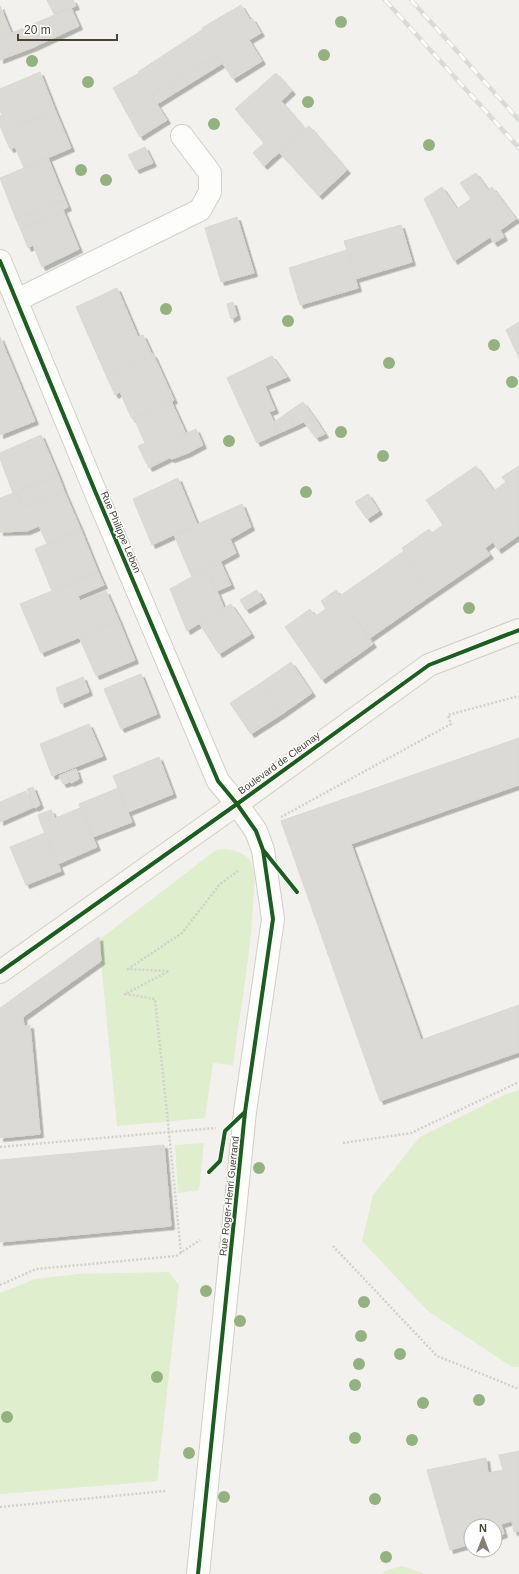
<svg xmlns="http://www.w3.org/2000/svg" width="519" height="1574" font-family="Helvetica,sans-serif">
<defs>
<filter id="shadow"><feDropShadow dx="3.5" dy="3.5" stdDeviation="0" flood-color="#0004"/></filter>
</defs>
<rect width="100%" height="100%" fill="#f2f1ed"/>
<g fill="#dfeecc">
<path d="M227,849c10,2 21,5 25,15 4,10 2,26 1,37 -2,55 -13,109 -20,164l-20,-2 -8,55 -88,8 -18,-186 117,-90z"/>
<path d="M519,1090v277h-7l-84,-56 -66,-70 11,-46 47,-58 84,-42z"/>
<path d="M204,1143l-5,47 -21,3 -3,-48z"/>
<path d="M169,1272l10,13 -22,196 -157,13v-201l35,-14 44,-5z"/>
<path d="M402,1566l21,7v1h-40l2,-3z"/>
</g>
<g fill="#dcdad5" stroke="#dbd8d2" filter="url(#shadow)">
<path d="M47,0h26l3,6 -22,8z"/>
<path d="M241,5l9,15 2,-2 9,15 -12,7 13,21 -29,18 -16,-24 -66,40 16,25 -27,17 -27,-49 26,-15 -1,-1 64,-42 1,-1 -1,-1z"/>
<path d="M0,6l11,27 -11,5z"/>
<path d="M71,8l8,18 -45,21 -34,13v-22z"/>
<path d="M217,55l6,8 -66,41 -6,-9z"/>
<path d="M40,72l15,38 -52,23 -3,-8v-9l2,-1 -2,-4v-22z"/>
<path d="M276,73l16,18 -11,10 24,28 -41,37 -11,-13 11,-10 -29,-34z"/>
<path d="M55,110l16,38 -47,20 -9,-21 -5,2 -7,-16z"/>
<path d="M309,126l38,44 -28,26 -40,-44z"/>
<path d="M145,147l8,16 -17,7 -8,-15z"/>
<path d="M48,158l17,42 -49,19 -16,-41z"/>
<path d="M476,173l12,17 4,-3 24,32 -16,11 4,7 -10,6 -4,-6 -36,24 -30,-62 18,-12 15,22 14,-10 -11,-16z"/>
<path d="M65,200l3,7 -47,23 -5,-11z"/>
<path d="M63,210l16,39 -37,18 -9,-22 -5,3 -7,-18z"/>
<path d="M237,217l17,56 -33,9 -16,-54z"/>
<path d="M401,225l11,37 -57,17 -11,-38z"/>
<path d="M347,250l11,38 -58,17 -11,-37z"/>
<path d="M117,288l21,49 5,-2 9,20 -46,20 -30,-68z"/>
<path d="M233,302l4,14 -6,3 -4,-15z"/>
<path d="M519,322v36l-13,-28z"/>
<path d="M0,337l35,84 -35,14z"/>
<path d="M153,354l21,46 -42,19 -12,-27 -5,3 -9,-20z"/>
<path d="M272,356l15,21 -22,9 10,24 -6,2 10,21 -22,10 -30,-65z"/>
<path d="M171,401l15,33 -6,2 8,17 -16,6 -3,-1 -20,10 -11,-22 7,-3 -11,-25z"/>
<path d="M303,402l11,15 -19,9 -8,-13z"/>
<path d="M287,413l8,13 -16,7 -5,-11z"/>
<path d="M314,417l11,17 -9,4 -12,-16z"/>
<path d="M196,429l7,16 -15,8 -8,-17z"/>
<path d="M41,435l17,40 -45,18 -13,-34v-6z"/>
<path d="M476,466l18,25 12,-9 -4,-5 17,-11v69l-21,15 -5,-8 -8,6 5,7 -60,41 -28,-48 27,-19 3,4 11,-8 -17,-25z"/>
<path d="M58,475l6,16 -41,16 -7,-15z"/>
<path d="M178,478l19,46 -45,21 -19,-46z"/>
<path d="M64,491l17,39 -34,14 -8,-18 -12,5 -27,1v-34l16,-6 7,15z"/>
<path d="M368,494l11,17 -12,8 -12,-17z"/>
<path d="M242,504l9,23 -21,12 6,14 -44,24 -18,-42z"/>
<path d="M81,530l17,42 -46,19 -17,-42z"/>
<path d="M404,551l26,45 -60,42 -30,-42z"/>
<path d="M220,561l11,24 -14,6 -10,-23z"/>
<path d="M207,568l17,40 -37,23 -17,-42z"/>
<path d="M98,572l6,13 -26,11 2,5 26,-10 13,30 -78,32 -21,-49z"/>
<path d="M257,590l6,10 -17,10 -6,-10z"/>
<path d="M336,590l37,54 -51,36 -37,-53 25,-18 5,7 11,-7 -5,-8z"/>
<path d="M231,604l20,30 -32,20 -20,-31z"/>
<path d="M119,621l16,39 -39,16 -17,-39z"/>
<path d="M291,662l21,31 -30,21 -21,-31z"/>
<path d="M141,674l16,40 -36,15 -17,-40z"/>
<path d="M83,677l6,15 -28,12 -5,-16z"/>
<path d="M261,683l21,31 -31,20 -21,-31z"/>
<path d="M89,724l14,32 -51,20 -12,-32z"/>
<path d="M519,738v47l-168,59 70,196 98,-35v47l-139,49 -99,-280z"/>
<path d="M159,757l14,37 -45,18 -15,-36z"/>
<path d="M76,769l3,10 -8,4 -5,-10z"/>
<path d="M66,773l4,9 -7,2 -4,-8z"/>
<path d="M33,787l7,18 -5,3 -8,-19z"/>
<path d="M118,788l14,34 -39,15 -14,-33z"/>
<path d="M26,791l8,16 -34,15v-20z"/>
<path d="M80,808l17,39 -39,17 -17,-40z"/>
<path d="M51,810l4,8 -14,6 -3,-9z"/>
<path d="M45,833l16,38 -35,14 -16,-38z"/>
<path d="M99,937l2,24 -78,56 1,9 6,-1 10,109 -40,4v-130z"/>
<path d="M164,1145l7,81 -171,16v-82z"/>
<path d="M519,1451v80l-5,1 -2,-11 -11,3 3,10 -9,3v-11h-24v18l-21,6 -23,-80 59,-12 2,15 15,-3 -4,-15z"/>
</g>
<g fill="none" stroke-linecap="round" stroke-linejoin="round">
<defs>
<g id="minor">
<path d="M0,261l95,230 123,290 19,23 19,27 7,19 10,69 -28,193 -47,462"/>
<path d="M17,300l183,-90 10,-18v-19l-28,-37"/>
</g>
<path id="secondary" d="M0,972l237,-168 192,-139 90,-35"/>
</defs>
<use href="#minor" stroke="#d0cfca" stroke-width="24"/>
<use href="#secondary" stroke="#d2cec3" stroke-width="24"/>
<g stroke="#d2d1cb" stroke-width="2.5" stroke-dasharray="2 2" stroke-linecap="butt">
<path d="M281,817l170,-93 -3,-9 71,-19"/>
<path d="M343,1143l68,-10 108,-51"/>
<path d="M0,1147l169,-15 -14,-133 -30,-5 44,-23 -41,-2 54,-36 38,-49 18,-13"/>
<path d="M333,1246l104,110 82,33"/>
<path d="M181,1253l-12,-121 47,-4"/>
<path d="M0,1285l36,-16 140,-13 24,-16"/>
<path d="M0,1507l165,-16"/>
</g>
<use href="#minor" stroke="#fdfdfc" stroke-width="22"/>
<use href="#secondary" stroke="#f7f5f0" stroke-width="22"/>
<defs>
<g id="rail">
<path d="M385,0l134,148"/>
<path d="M411,0l108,120"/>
</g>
</defs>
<use href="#rail" stroke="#dadad9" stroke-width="4.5"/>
<use href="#rail" stroke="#fff" stroke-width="3" stroke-dasharray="9" stroke-linecap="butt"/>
<defs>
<g id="cycleway">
<path d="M0,261l95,230 123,290 19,23 19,27 7,19 10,69 -28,193 -47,462"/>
<path d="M264,851l33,41"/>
<path d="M0,972l237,-168 192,-139 90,-35"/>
<path d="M209,1172l11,-11 5,-30 20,-19"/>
</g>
</defs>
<use href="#cycleway" stroke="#fff" stroke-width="6"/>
<use href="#cycleway" stroke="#1b5e20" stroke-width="4"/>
</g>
<g fill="#94b280">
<circle cx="341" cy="22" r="6"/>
<circle cx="324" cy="55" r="6"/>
<circle cx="32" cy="61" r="6"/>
<circle cx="88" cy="82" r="6"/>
<circle cx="308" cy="102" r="6"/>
<circle cx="214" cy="124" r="6"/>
<circle cx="429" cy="145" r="6"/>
<circle cx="81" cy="170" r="6"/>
<circle cx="106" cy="180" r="6"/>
<circle cx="166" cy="309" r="6"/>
<circle cx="288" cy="321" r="6"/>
<circle cx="494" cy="345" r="6"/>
<circle cx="389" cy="363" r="6"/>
<circle cx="512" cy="382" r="6"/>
<circle cx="341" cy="432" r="6"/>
<circle cx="229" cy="441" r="6"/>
<circle cx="383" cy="456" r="6"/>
<circle cx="306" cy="492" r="6"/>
<circle cx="469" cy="608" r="6"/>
<circle cx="259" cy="1168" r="6"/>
<circle cx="206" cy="1291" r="6"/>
<circle cx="364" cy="1302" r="6"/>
<circle cx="240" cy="1321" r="6"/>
<circle cx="361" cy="1336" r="6"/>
<circle cx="400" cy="1354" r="6"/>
<circle cx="359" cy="1364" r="6"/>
<circle cx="157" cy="1377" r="6"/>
<circle cx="355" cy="1385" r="6"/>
<circle cx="479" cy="1400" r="6"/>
<circle cx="423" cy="1403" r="6"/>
<circle cx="7" cy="1417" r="6"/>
<circle cx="355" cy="1438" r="6"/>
<circle cx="412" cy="1440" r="6"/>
<circle cx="189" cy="1453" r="6"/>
<circle cx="224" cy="1497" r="6"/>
<circle cx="375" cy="1499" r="6"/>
<circle cx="386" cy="1557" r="6"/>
</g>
<g text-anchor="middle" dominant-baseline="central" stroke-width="3" stroke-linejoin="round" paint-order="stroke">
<g font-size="10" fill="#4a4337" stroke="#fff">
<text transform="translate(121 532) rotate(67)">Rue Philippe Lebon</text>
<text transform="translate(279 763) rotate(-36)">Boulevard de Cleunay</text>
<text transform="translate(229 1196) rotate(-84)">Rue Roger-Henri Guerrand</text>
</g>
</g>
<g transform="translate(483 1538)"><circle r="19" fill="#ffffff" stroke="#b7b4af"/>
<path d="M0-3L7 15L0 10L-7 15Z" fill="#858077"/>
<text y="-6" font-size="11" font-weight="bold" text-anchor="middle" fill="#4a4337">N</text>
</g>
<path d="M18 34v6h99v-6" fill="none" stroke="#4a4337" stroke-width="2"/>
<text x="24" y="34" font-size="12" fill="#4a4337" stroke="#ffffff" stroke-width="3" paint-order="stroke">20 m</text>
</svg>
